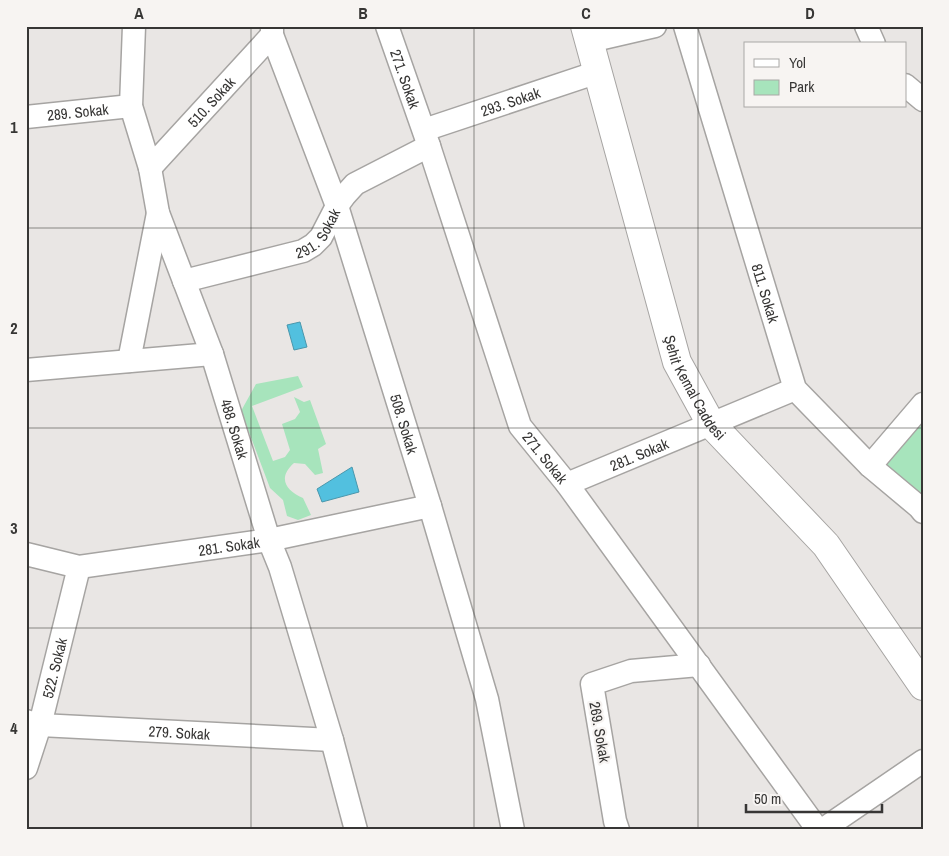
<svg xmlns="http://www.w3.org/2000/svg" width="949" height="856" font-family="'Archivo Narrow',sans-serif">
<rect width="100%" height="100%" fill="#e9e6e4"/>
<g fill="#a7e4bc">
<path d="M298,376l5,11 -51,19 21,55 12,-4 5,-7 -8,-26 13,-5 5,-7 -6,-15 10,5 6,-2 16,44 -8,5 5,24 -8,2 -10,-11 -11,-1c-17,15 -8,28 9,35l8,17 -13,5 -11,-4 -4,-16 -13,-12 -29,-77 15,-27z"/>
<path d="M923,415v82l-40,-34z"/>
</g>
<g fill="#52c0df" stroke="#4a97ac">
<path d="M300,322l7,25 -13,3 -7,-25z"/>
<path d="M352,467l7,25 -37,10 -5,-13z"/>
</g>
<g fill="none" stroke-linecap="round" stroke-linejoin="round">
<defs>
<g id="minor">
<path id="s1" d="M134,26l-3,80 19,62 8,45 54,141 57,186 11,27 52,173 24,90"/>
<path id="s2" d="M272,26v9l65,171 93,300 57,193 26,131"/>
<path id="s3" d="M387,26l42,120 91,280 47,58 251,346"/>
<path id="s4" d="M685,26l110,363 75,77 49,41 4,5"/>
<path d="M866,26l8,18"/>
<path d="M590,41l65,-15"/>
<path d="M905,85l18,15"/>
<path id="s5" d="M26,117l105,-11"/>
<path id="s6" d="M424,130l174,-58"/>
<path id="s7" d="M150,168l122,-133"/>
<path id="s8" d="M184,281l119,-30 10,-6 8,-8 16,-31 8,-11 10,-11 74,-38"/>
<path d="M129,361l29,-148"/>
<path d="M26,370l186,-16"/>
<path d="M870,466l53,-62"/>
<path id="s9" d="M567,484l228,-95"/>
<path id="s10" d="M26,554l53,13 190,-27 161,-34"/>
<path id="s11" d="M26,721l14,4 292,15"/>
<path id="s12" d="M26,768l14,-43 39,-158"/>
<path d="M618,830l-3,-9 -23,-137 39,-13 68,-6"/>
<path d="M822,830l101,-69"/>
</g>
<g id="secondary">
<path id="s13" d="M585,26l92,336 34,62 115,121 97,141"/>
</g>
</defs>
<use href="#minor" stroke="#a6a4a2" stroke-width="25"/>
<use href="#secondary" stroke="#a6a4a2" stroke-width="30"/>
<use href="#minor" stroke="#fff" stroke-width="22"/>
<use href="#secondary" stroke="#fff" stroke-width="28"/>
</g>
<path fill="none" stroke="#373635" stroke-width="1" stroke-opacity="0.55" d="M251,26v804M474,26v804M698,26v804M26,228h897M26,428h897M26,628h897"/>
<g text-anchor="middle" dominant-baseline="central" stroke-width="4.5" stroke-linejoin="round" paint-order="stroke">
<g font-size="15" fill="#373635" stroke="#f7f4f2">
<text stroke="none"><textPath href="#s3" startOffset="56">271. Sokak</textPath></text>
<text stroke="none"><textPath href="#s7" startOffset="90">510. Sokak</textPath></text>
<text stroke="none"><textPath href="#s6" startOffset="91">293. Sokak</textPath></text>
<text stroke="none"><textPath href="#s5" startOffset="52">289. Sokak</textPath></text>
<text stroke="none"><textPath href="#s8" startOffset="146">291. Sokak</textPath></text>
<text stroke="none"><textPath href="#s4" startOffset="279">811. Sokak</textPath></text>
<text stroke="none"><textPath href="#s13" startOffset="379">Şehit Kemal Caddesi</textPath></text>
<text stroke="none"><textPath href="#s2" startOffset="420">508. Sokak</textPath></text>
<text stroke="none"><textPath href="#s1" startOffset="420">488. Sokak</textPath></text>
<text stroke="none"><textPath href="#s9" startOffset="78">281. Sokak</textPath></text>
<text stroke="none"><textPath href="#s3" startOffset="462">271. Sokak</textPath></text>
<text stroke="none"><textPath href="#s10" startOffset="206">281. Sokak</textPath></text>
<text stroke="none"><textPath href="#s12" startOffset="104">522. Sokak</textPath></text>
<text stroke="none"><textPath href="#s11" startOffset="154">279. Sokak</textPath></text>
<text transform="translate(600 732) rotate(80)">269. Sokak</text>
</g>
</g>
<rect width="949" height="856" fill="none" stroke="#f7f4f2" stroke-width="55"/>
<rect x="744" y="42" width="162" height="65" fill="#f7f4f2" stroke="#aaa8a6"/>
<rect x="754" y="59" width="25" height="8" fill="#ffffff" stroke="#aaa8a6"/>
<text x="789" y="68" font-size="15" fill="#373635">Yol</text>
<rect x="754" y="80" width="25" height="15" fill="#a7e4bc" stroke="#aaa8a6"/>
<text x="789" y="92" font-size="15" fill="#373635">Park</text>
<path d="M746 804v8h136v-8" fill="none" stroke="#373635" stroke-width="2.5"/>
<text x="754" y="804" font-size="15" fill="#373635" stroke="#f7f4f2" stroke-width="4" paint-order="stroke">50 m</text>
<rect x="28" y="28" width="894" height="800" fill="none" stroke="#373635" stroke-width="2"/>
<g font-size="16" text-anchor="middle" font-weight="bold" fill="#373635">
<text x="139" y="19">A</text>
<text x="363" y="19">B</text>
<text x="586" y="19">C</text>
<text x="810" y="19">D</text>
<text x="14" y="133">1</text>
<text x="14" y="334">2</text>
<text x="14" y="534">3</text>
<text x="14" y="734">4</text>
</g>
</svg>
